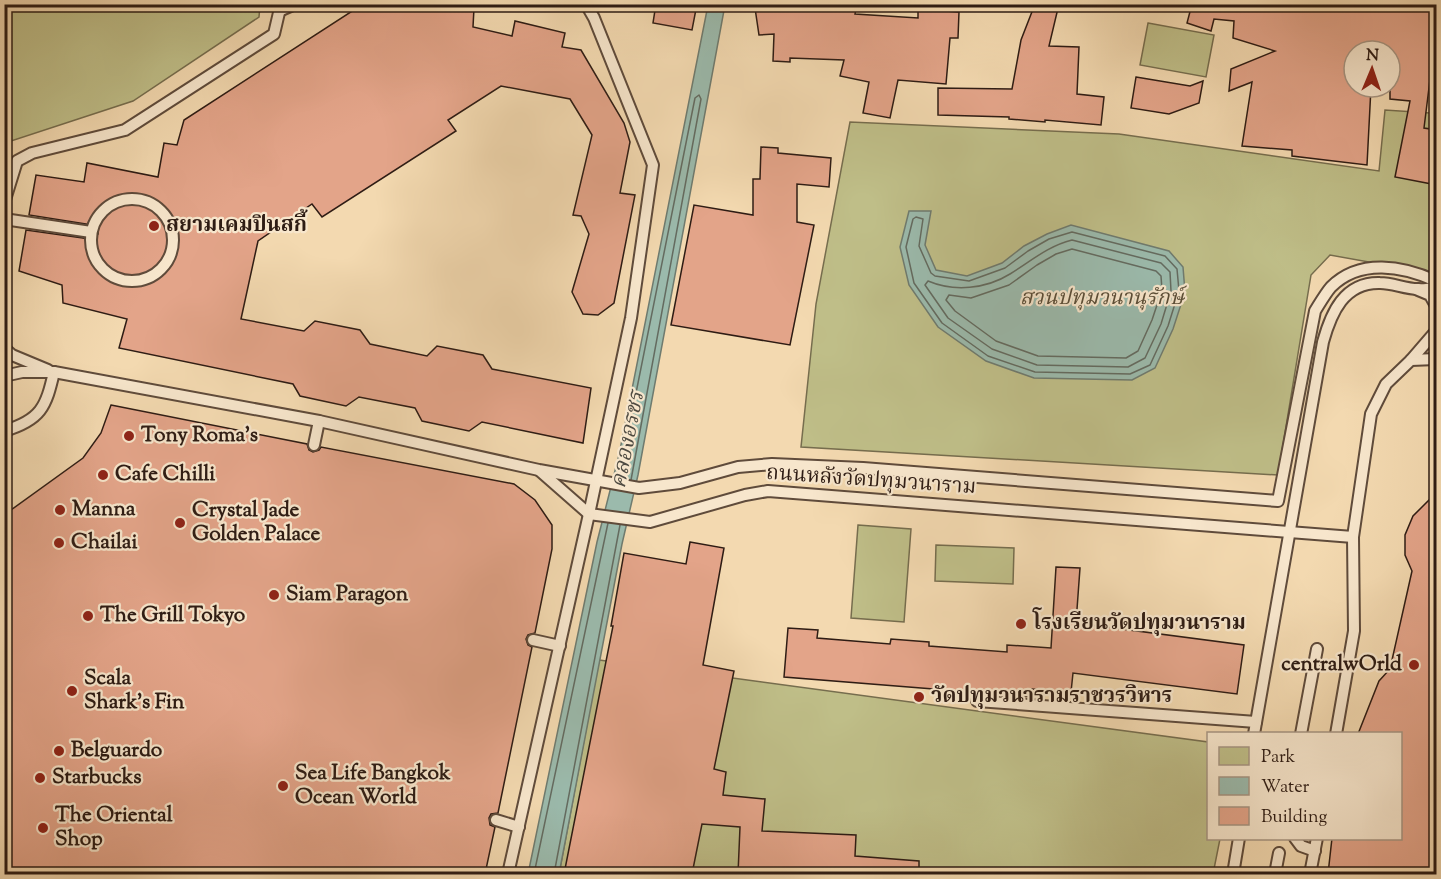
<svg xmlns="http://www.w3.org/2000/svg" width="1441" height="879" font-family="'Sorts Mill Goudy','Noto Serif Thai',serif">
<rect width="100%" height="100%" fill="#f3d9b0"/>
<filter id="stains"><feTurbulence type="fractalNoise" baseFrequency=".00333" numOctaves="4"/><feColorMatrix values="0 0 0 0 .2 0 0 0 0 .09 0 0 0 0 .02 0 0 0 .5 -.17"/></filter>
<radialGradient id="worn" r=".72"><stop offset=".6" stop-color="#630" stop-opacity="0"/><stop offset="1" stop-color="#630" stop-opacity=".3"/></radialGradient>
<g fill="#bfbe88" stroke="#766d4e" stroke-width="1.5">
<path d="M4,5l1,-1 255,1 -1,12 -126,84 -128,42z"/>
<path d="M1148,23l66,12 -8,42 -66,-12z"/>
<path d="M1436,58v216l-106,-19 -19,20 -33,200 -477,-28 15,-143 34,-182 269,12 260,37 6,-61 45,3z"/>
<path d="M858,525l53,4 -7,93 -53,-4z"/>
<path d="M936,545l78,3 -1,36 -78,-3z"/>
<path d="M599,660l609,82v96l12,1 -7,35h-654z"/>
</g>
<g fill="#9bbaac" stroke="#6f7b6f" stroke-width="1.5">
<path d="M708,5h17l-87,470 -16,69 -63,330h-31l69,-332 22,-87z"/>
<path d="M909,211h22l-6,34 11,25 31,6 35,-13 22,-17 23,-12 24,-9 98,26 14,16 2,25 -12,37 -18,39 -23,12 -98,-2 -48,-17 -48,-34 -29,-42 -9,-38z"/>
</g>
<g fill="none" stroke-linecap="round" stroke-linejoin="round">
<g stroke="#646b60" stroke-width="1.5">
<path d="M916,217l7,2 -4,27 12,27 4,3 34,5 36,-13 23,-17 21,-12 23,-7 93,24 12,13 2,22 -11,35 -18,39 -20,9 -95,-2 -47,-16 -46,-33 -28,-40 -8,-36 7,-28z"/>
<path d="M1072,240l89,23 9,9 1,19 -10,33 -16,34 -17,9 -91,-2 -45,-16 -44,-31 -23,-33 3,-4c26,11 58,8 82,-7 21,-13 38,-28 62,-34z"/>
<path d="M1072,249l84,22 5,5 1,14 -10,30 -14,31 -12,7 -88,-2 -42,-15 -41,-30 -9,-11 3,-5 22,3 38,-13 28,-20 19,-11z"/>
<path d="M619,478l76,-380 4,-3 2,4 -70,381"/>
<path d="M534,874l74,-351"/>
<path d="M554,874l66,-349"/>
</g>
</g>
<g fill="#e3a489" stroke="#2e1c14" stroke-width="1.5">
<path d="M363,4h97l14,4 -1,19 39,9 3,-15 50,12 -3,14 19,3 43,73 6,19 -10,51 15,2 -21,108 -16,12 -15,-1 -11,-22 17,-58 -8,-18 -8,-1 19,-80 -22,-36 -69,-13 -53,34 8,11 -134,86 -10,-13 -54,37 -17,78 63,12 11,-10 45,9 10,14 57,12 10,-10 46,9 9,14 99,19 -8,55 -101,-21 -13,9 -47,-10 -7,-13 -56,-11 -13,9 -46,-10 -7,-12 -174,-36 8,-29 -64,-16 -1,-18 -43,-14 7,-41 64,9h4l4,-5v-5l-6,-4 -63,-10 7,-40 48,7 3,-19 71,14 6,-34 13,2 7,-25z"/>
<path d="M656,4h41l-5,26 -39,-7z"/>
<path d="M768,4h89l-2,10 63,4v-9l41,3 -1,26h-8l-4,46 -48,-4 -8,38 -27,-5 6,-31 -29,-6 4,-16 -54,-2v4l-17,-1 1,-27 -15,1 -4,-27z"/>
<path d="M1035,4h24l-10,42 30,1 -2,47 27,3 -3,28 -56,-5v2l-36,-3v-2l-71,-2v-27l74,1 9,-49z"/>
<path d="M1192,4h245v19l-13,105 13,2v55l-42,-8 15,-76 -20,-2v-48h-36v36h17l-4,78 -75,-9v-6l-50,-4 10,-64 -23,9 2,-22 44,-18 -42,-13 1,-17 -20,-2 -3,12 -24,-8z"/>
<path d="M1136,77l54,9 13,-5 -4,22 -30,11 -38,-6z"/>
<path d="M761,147l17,1v5l53,5 -2,29 -32,-3v38l17,3 -24,120 -119,-20 23,-120 59,10v-36h7z"/>
<path d="M111,405l196,39 2,6 4,2 6,-2 2,-3 193,37 21,16 17,25v24l-17,84 -7,2 -2,4 2,6 4,2 -34,166 -7,1 -2,4 1,7 5,2 -10,47h-481v-359l79,-57 18,-25z"/>
<path d="M1437,492v382h-109l4,-36h69v-104h-43l21,-53 11,-12 22,-98 -7,-16v-20l8,-19z"/>
<path d="M690,542l34,6 -21,117 31,6 -20,98 12,3 -3,23 42,4 -3,32 94,4 -1,21 64,5v13h-181l2,-47 -38,-3 -10,50h-128l49,-248h-2l13,-73 62,11z"/>
<path d="M1056,567l24,1 -4,55 168,22 -7,49 -164,-21 -2,19 -39,-3v8l-248,-20 4,-49 30,2 -1,8 73,6 1,-5 38,3v4l78,6v-7l44,3z"/>
</g>
<g fill="none" stroke-linecap="round" stroke-linejoin="round">
<defs>
<g id="lane">
<path d="M279,11l16,-7"/>
<circle cx="132" cy="240" r="41"/>
<path d="M4,203l13,-42 15,-8 93,-23 149,-96 7,-30"/>
<path d="M4,219l87,13"/>
<path d="M1418,290l12,5 6,11"/>
<path d="M4,348l8,7 36,15"/>
<path d="M1411,360l25,-29"/>
<path d="M4,376l18,-4h32l265,49 220,49 100,18 41,-5 58,-16 34,-3 91,4 415,33 37,-190c5,-8 10,-17 16,-24 29,-29 72,-21 105,-6"/>
<path d="M4,431c37,-11 42,-24 50,-59"/>
<path d="M314,445l5,-24"/>
<path d="M540,471l49,43 61,8 95,-27 23,-4 585,46"/>
<path d="M533,640l27,6"/>
<path d="M977,701l279,21"/>
<path d="M1254,734l69,-392c8,-29 21,-60 57,-59 13,0 25,6 38,6 6,1 13,-1 18,-2"/>
<path d="M1301,734l16,-85"/>
<path d="M1336,734l18,-103 -1,-94 18,-123 15,-30 25,-24 25,-1"/>
<path d="M496,820l23,7"/>
<path d="M1295,838l6,8 14,5"/>
<path d="M508,874l81,-360 42,-196 22,-153 -59,-147 -8,-14"/>
<path d="M1233,874l6,-36"/>
<path d="M1275,874l4,-21"/>
<path d="M1310,874l7,-36"/>
</g>
</defs>
<use href="#lane" stroke="#5f4b3b" stroke-width="14"/>
<use href="#lane" stroke="#f7e6cc" stroke-width="10"/>
</g>
<g fill="#8f2418" stroke="#f7e6cc" stroke-width="2">
<circle cx="154" cy="226" r="6"/>
<circle cx="129" cy="436" r="6"/>
<circle cx="103" cy="475" r="6"/>
<circle cx="60" cy="510" r="6"/>
<circle cx="180" cy="523" r="6"/>
<circle cx="59" cy="543" r="6"/>
<circle cx="274" cy="595" r="6"/>
<circle cx="88" cy="616" r="6"/>
<circle cx="1021" cy="624" r="6"/>
<circle cx="1414" cy="665" r="6"/>
<circle cx="72" cy="691" r="6"/>
<circle cx="919" cy="697" r="6"/>
<circle cx="59" cy="751" r="6"/>
<circle cx="40" cy="778" r="6"/>
<circle cx="283" cy="786" r="6"/>
<circle cx="43" cy="828" r="6"/>
</g>
<g text-anchor="middle" dominant-baseline="central" stroke-width="4.5" stroke-linejoin="round" paint-order="stroke">
<g font-size="21" font-weight="bold" fill="#2e1c14" stroke="#f7e6cc" text-anchor="start">
<text x="166" y="226">สยามเคมปินสกี้</text>
<text x="141" y="436">Tony Roma's</text>
<text x="115" y="475">Cafe Chilli</text>
<text x="72" y="510">Manna</text>
<text x="192" y="511">Crystal Jade<tspan x="192" dy="24">Golden Palace</tspan></text>
<text x="71" y="543">Chailai</text>
<text x="286" y="595">Siam Paragon</text>
<text x="100" y="616">The Grill Tokyo</text>
<text x="1033" y="624">โรงเรียนวัดปทุมวนาราม</text>
<text x="1402" y="665" text-anchor="end">centralwOrld</text>
<text x="84" y="679">Scala<tspan x="84" dy="24">Shark's Fin</tspan></text>
<text x="931" y="697">วัดปทุมวนารามราชวรวิหาร</text>
<text x="71" y="751">Belguardo</text>
<text x="295" y="774">Sea Life Bangkok<tspan x="295" dy="24">Ocean World</tspan></text>
<text x="52" y="778">Starbucks</text>
<text x="55" y="816">The Oriental<tspan x="55" dy="24">Shop</tspan></text>
</g>
<g font-size="21" font-style="italic" fill="#5a4d37" stroke="#f7e6cc">
<text x="1102" y="299">สวนปทุมวนานุรักษ์</text>
</g>
<g font-size="21" fill="#2e1c14" stroke="#f7e6cc">
<text transform="translate(871 481) rotate(4)">ถนนหลังวัดปทุมวนาราม</text>
</g>
<g font-size="22" font-style="italic" fill="#4f4b42" stroke="#f7e6cc">
<text transform="translate(629 440) rotate(-79)">คลองอรชร</text>
</g>
</g>
<rect width="1441" height="879" fill="none" stroke="#f3d9b0" stroke-width="24"/>
<rect x="6" y="6" width="1429" height="867" fill="none" stroke="#2e1c14" stroke-width="3"/>
<rect x="12" y="12" width="1417" height="855" fill="none" stroke="#2e1c14" stroke-width="1.5"/>
<rect x="1207" y="732" width="195" height="108" fill="#f7e6cc" stroke="#a79582" stroke-width="1.5"/>
<rect x="1219" y="747" width="30" height="18" fill="#bfbe88" stroke="#a79582" stroke-width="1.5"/>
<text x="1261" y="762" font-size="18" fill="#2e1c14">Park</text>
<rect x="1219" y="777" width="30" height="18" fill="#9bbaac" stroke="#a79582" stroke-width="1.5"/>
<text x="1261" y="792" font-size="18" fill="#2e1c14">Water</text>
<rect x="1219" y="807" width="30" height="18" fill="#e3a489" stroke="#a79582" stroke-width="1.5"/>
<text x="1261" y="822" font-size="18" fill="#2e1c14">Building</text>
<g transform="translate(1372 69) rotate(2)"><circle r="28" fill="#f7e6cc" stroke="#a79582" stroke-width="1.5"/>
<path d="M0-4.5L10 22L0 15L-10 22Z" fill="#8f2418"/>
<text y="-9" font-size="16" font-weight="bold" text-anchor="middle" fill="#2e1c14">N</text>
</g>
<rect width="100%" height="100%" filter="url(#stains)"/>
<rect width="100%" height="100%" fill="url(#worn)"/>
</svg>
